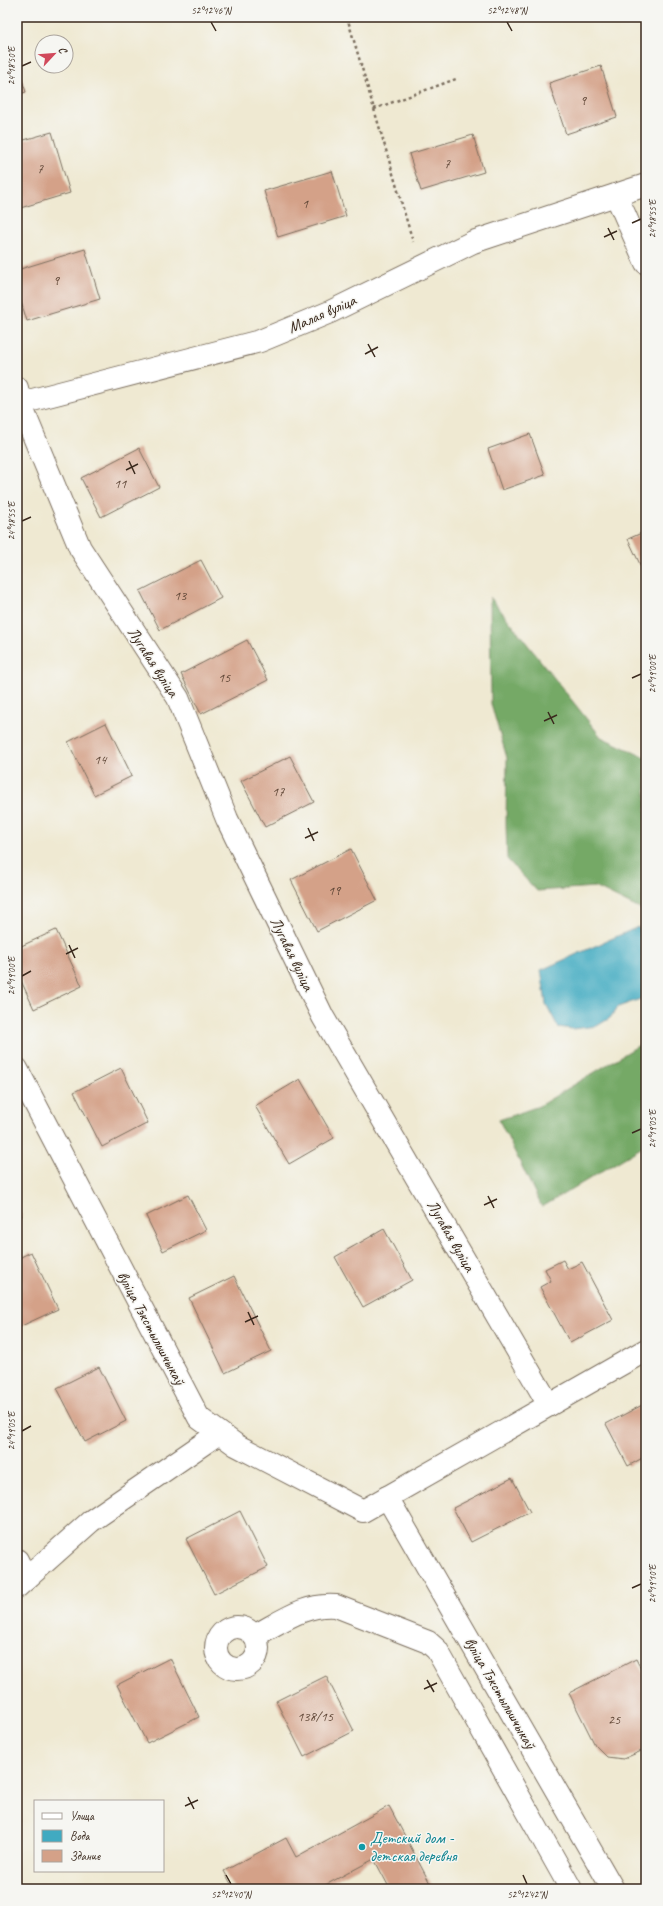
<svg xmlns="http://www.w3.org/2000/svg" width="663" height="1906" font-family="Caveat,sans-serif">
<rect width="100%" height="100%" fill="#f6f6f2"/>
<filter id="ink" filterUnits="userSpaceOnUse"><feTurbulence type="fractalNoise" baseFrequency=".025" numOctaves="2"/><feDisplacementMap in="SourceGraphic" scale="8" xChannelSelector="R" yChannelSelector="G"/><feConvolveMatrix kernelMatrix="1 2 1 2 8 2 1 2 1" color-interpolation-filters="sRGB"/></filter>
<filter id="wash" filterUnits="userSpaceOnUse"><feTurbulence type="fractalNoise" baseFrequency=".012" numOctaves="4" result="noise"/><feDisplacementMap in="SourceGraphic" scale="16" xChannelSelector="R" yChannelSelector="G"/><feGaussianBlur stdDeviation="0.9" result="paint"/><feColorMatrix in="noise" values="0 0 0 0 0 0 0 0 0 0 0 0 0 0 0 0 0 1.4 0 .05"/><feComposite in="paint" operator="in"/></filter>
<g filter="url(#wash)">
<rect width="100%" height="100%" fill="#efe9d2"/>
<g fill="#74a966" stroke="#586a42">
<path d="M490,597l111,140 45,21v154l-51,-25 -58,4 -30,-32 -1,-36 1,-65 -16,-54z"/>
<path d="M646,1041v104l-104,62 -43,-87 40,-14z"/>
</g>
<path fill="#41aac1" stroke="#3e6a70" d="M638,927l8,10v60l-28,10 -8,11 -13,8 -25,3 -14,-2 -12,-23 -5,-34z"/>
<g id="blocks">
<g fill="#d4a188">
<path d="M17,65l9,27 -9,3z"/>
<path d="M601,66l16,51 -51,17 -17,-51z"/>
<path d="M52,132l18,61 -53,16v-67z"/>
<path d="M473,135l11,37 -63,19 -12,-37z"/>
<path d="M332,171l14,45 -68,21 -14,-46z"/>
<path d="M85,249l15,50 -73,22 -10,-32v-19z"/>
<path d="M530,434l15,41 -43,15 -14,-41z"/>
<path d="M139,448l20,39 -58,30 -20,-39z"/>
<path d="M646,531v46l-18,-38z"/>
<path d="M201,560l20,38 -61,32 -20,-39z"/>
<path d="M247,640l21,40 -67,34 -20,-40z"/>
<path d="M106,723l26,53 -38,19 -26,-53z"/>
<path d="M290,756l24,46 -49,25 -24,-46z"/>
<path d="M351,849l26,51 -60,31 -26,-51z"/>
<path d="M56,930l26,56 -48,23 -17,-37v-24z"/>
<path d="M121,1068l27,55 -46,24 -28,-55z"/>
<path d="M300,1079l34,59 -45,26 -34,-58z"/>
<path d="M188,1195l18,35 -43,21 -17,-35z"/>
<path d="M17,1206l5,10 -5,3z"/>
<path d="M384,1229l28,51 -49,27 -28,-50z"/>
<path d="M31,1252l27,57 -41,19v-69z"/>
<path d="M563,1260l5,9 14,-7 31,58 -43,23 -30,-56 11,-6 -6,-12z"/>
<path d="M234,1276l37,75 -46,22 -36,-75z"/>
<path d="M99,1367l27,54 -41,21 -28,-54z"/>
<path d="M646,1403v53l-18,10 -22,-42z"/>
<path d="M512,1478l18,34 -59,30 -18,-34z"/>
<path d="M240,1511l28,56 -54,27 -28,-55z"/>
<path d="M170,1658l29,59 -52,26 -30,-58z"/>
<path d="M636,1659l10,20v70l-23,10 -16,-2 -12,-12 -26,-52z"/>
<path d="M326,1676l28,55 -50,26 -28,-56z"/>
<path d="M389,1806l44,83h-43l-16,-30 -56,30h-84l-10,-18 62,-33 10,19z"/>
<path d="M17,1816l4,7 -4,2z"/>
</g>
</g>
</g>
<g filter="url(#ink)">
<use href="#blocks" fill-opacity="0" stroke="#7a6d5d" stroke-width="1"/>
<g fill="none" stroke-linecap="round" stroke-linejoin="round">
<defs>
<g id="minor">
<path d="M616,195l30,68"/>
<path d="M17,388l3,15 60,145 98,150 49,121 96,198 226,388"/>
<path d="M17,404l243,-63 70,-29 143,-70 173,-57"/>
<path d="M17,1069l182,349 37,27 127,66 283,-161"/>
<path d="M387,1497l226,392"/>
<path d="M17,1560l9,19"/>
<path d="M17,1587l74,-66 128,-88"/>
<circle cx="237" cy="1648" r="21"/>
<path d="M254,1636c27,-14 51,-33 82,-30l92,36 9,8 134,239"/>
</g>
</defs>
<use href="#minor" stroke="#7a6d5d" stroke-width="24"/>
<g stroke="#7a6d5d" stroke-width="2.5" stroke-dasharray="3 3" stroke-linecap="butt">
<path d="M347,17l66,225"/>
<path d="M374,109l82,-30"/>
</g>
<use href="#minor" stroke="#fff" stroke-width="22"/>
</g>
</g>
<path fill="none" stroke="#3b2a1e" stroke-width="1.5" d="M211,22l5,9M507,22l5,9M22,66l9,-4M632,223l9,-4M608,228l6,12M604,237l13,-6M368,344l7,13M365,354l13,-7M129,461l6,13M126,470l12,-6M22,521l9,-4M632,678l9,-4M548,712l6,12M544,721l13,-6M308,828l6,13M305,838l13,-6M69,945l6,13M66,954l12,-6M22,976l9,-5M632,1133l9,-4M488,1196l6,12M484,1205l13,-6M248,1312l6,13M245,1322l13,-6M22,1431l9,-5M632,1588l9,-4M427,1680l7,12M424,1689l13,-6M188,1797l6,12M185,1806l13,-6M226,1875l5,9M523,1875l4,9"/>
<circle fill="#0f9aa8" stroke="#f6f6f2" stroke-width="1.5" cx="362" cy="1847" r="4"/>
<g text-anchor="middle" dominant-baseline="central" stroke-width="3" stroke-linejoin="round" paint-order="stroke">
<g font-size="14" fill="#614838">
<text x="583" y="100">9</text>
<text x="447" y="163">7</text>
<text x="40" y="168">7</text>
<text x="305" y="203">1</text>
<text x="56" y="280">9</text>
<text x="120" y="483">11</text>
<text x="180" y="595">13</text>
<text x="224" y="677">15</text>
<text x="100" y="759">14</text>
<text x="278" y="791">17</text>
<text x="334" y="890">19</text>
<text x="315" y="1716">138/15</text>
<text x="614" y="1719">25</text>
</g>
<g font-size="16" fill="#3b2a1e" stroke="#f6f6f2">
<text transform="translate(322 314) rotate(-24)">Малая вуліца</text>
<text transform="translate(153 662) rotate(57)">Лугавая вуліца</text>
<text transform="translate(292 954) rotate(64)">Лугавая вуліца</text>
<text transform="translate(451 1236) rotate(60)">Лугавая вуліца</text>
<text transform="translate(151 1328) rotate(62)">вуліца Тэкстыльшчыкаў</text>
<text transform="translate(500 1693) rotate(60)">вуліца Тэкстыльшчыкаў</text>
</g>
<g font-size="16" fill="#0d838f" stroke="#f6f6f2" text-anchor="start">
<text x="370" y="1838">Детский дом -<tspan x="370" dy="18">детская деревня</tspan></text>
</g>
</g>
<rect width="663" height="1906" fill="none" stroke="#f6f6f2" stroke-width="44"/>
<rect x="34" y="1800" width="130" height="72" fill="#f6f6f2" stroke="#aba49d"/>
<rect x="42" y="1813" width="20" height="6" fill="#ffffff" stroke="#aba49d"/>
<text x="70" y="1820" font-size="12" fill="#3b2a1e">Улица</text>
<rect x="42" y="1830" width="20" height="12" fill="#41aac1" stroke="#aba49d"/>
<text x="70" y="1840" font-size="12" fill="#3b2a1e">Вода</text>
<rect x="42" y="1850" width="20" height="12" fill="#d4a188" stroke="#aba49d"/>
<text x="70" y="1860" font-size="12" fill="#3b2a1e">Здание</text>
<g transform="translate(54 54) rotate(64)"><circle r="19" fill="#f6f6f2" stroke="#aba49d"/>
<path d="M0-3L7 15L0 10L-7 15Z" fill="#d1495b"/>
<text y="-6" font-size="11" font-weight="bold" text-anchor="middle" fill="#3b2a1e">С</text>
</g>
<rect x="22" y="22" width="619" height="1862" fill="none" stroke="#3b2a1e" stroke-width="1.5"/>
<g font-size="10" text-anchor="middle" fill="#3b2a1e">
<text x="211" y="14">52°12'46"N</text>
<text x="507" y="14">52°12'48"N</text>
<text transform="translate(11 66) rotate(-90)" y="4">24°18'50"E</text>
<text transform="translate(652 219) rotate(-90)" y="4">24°18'55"E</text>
<text transform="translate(11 521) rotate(-90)" y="4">24°18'55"E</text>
<text transform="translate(652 674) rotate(-90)" y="4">24°19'00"E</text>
<text transform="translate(11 976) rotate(-90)" y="4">24°19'00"E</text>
<text transform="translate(652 1129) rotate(-90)" y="4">24°19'05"E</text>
<text transform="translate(11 1431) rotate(-90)" y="4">24°19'05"E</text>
<text transform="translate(652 1584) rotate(-90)" y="4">24°19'10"E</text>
<text x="231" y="1898">52°12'40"N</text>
<text x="527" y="1898">52°12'42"N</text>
</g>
</svg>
